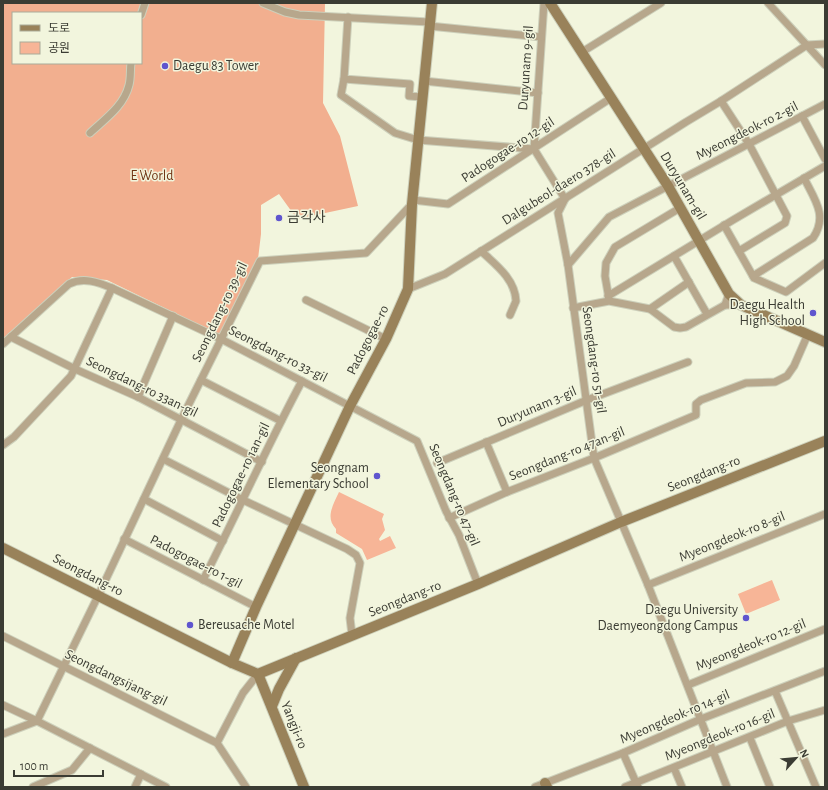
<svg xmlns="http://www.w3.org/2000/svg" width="828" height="790" font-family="'Alegreya Sans','Noto Sans KR',sans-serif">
<rect width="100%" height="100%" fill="#f2f5dd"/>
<g fill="#f7b597">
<path d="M339,492l45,22 -2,5 3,11 -6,9 1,2 10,-5 6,12 -29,12 -5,-11 -26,-16v-4c-11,-11 -3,-24 3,-37z"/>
<path d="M772,580l8,20 -34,14 -8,-20z"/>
</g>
<path fill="#f2af8f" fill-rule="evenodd" d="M3,3h322l-2,100 17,33 18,70 -61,13 -18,-25 -18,11v29l-3,25 -38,76 -113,-55 -35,-3 -69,63zM13,13h128v50h-128z"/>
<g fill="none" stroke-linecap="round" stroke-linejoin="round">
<defs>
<g id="street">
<path d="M263,3l22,9 14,3 130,7"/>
<path d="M544,3l-10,146 31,50"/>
<path d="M768,3l57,62"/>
<path d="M141,15l4,-12"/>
<path d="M348,17l-4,62 66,5 -1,12 13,1"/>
<path d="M429,26l112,11"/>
<path d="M582,52l79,-49"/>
<path d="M344,79l-3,16 54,38 23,7 116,9"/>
<path d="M424,81l114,12"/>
<path d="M721,101l28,43 38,72 -2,7 -46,28"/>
<path d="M802,116l23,43"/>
<path d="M90,133c15,-14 34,-27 39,-48 2,-7 1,-15 2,-22"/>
<path d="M565,199l-7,14 10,52 26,193 54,127 79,202"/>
<path d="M413,200l35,4 163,-106"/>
<path d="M724,225l30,53 32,14 39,-29"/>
<path d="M481,251c15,14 34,28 35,50l-6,14"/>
<path d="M674,256l33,58"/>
<path d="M568,265l41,-48 216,-113"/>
<path d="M753,276l60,-38c15,-22 2,-38 -9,-60"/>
<path d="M408,289l37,-15 241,-152 35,-21 86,-56 18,-1"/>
<path d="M729,294l-4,11h16"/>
<path d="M608,296l125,-76 92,-54"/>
<path d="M609,299l-4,-23 1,-13 9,-16 65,-39"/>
<path d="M306,300l80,39"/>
<path d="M573,308l36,-7 41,8 24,18 6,1 6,-1 39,-22"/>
<path d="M650,309l39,-27"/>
<path d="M11,337l64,32 63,28 124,65"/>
<path d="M3,344l66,-60c14,-7 29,-2 43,4l109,51 196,102 29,70 13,24 19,49"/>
<path d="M201,380l80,41"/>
<path d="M138,397l35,-81"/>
<path d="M486,442l21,50"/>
<path d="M3,445l11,-8 57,-61 41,-88"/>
<path d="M163,459l80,41 104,49 9,6 4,8 -10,55 2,17"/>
<path d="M437,463l150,-63 101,-38"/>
<path d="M144,499l79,42"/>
<path d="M449,518l58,-26 87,-34 102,-43v-11l5,-4 45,-17 29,-1 12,-6 7,-10 14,-32"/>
<path d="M124,539l132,68"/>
<path d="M203,580c34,-66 64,-134 99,-199"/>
<path d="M648,585l177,-71"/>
<path d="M3,636l214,107 29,44"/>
<path d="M688,685l137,-56"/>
<path d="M775,691l41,96"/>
<path d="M3,705l34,16 129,66"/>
<path d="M3,734l34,-13 61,-125 83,-176 79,-159 106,-8 46,-49"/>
<path d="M750,738l20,49"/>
<path d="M217,743l26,-50 15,-19"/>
<path d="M623,753l15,34"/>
<path d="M674,768l8,19"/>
<path d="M33,787l39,-17 18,-22"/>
<path d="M135,787l6,-13"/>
<path d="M535,787l88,-34 78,-34 124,-48"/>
<path d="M625,787l163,-66 37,-11"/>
</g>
<g id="secondary">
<path d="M550,3l118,183 61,108 12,11 84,37"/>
<path d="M3,548l229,115 26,11 220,-90 143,-62 204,-81"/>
<path d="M232,663l24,-56 94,-201 36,-67 22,-50 4,-85 20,-201"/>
<path d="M258,674l46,113"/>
<path d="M272,706l7,-17 17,-31"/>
<path d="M545,783l2,4"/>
</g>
</defs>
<use href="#street" stroke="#cdd0bb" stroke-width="9"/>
<use href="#secondary" stroke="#cdd0bb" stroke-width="12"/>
<use href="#street" stroke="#b7a78c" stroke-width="7"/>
<use href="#secondary" stroke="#99825a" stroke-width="10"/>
</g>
<g fill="#5f55ce" stroke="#f2f5dd" stroke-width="1.5">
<circle cx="165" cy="66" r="4"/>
<circle cx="279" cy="218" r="4"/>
<circle cx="813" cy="313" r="4"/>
<circle cx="377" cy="476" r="4"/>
<circle cx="746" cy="618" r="4"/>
<circle cx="190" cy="625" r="4"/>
</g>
<g text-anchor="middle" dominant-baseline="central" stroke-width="3" stroke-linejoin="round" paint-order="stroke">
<g font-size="14" fill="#3b3c33" stroke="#f2f5dd" text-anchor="start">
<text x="173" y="66">Daegu 83 Tower</text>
<text x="287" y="218">금각사</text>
<text x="805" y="305" text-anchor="end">Daegu Health<tspan x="805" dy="16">High School</tspan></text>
<text x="369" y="468" text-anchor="end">Seongnam<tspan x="369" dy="16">Elementary School</tspan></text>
<text x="738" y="610" text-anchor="end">Daegu University<tspan x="738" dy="16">Daemyeongdong Campus</tspan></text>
<text x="198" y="625">Bereusache Motel</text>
</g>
<g font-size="14" fill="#3b3c33" stroke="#f2f5dd">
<text transform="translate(526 68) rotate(-86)">Duryunam 9-gil</text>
<text transform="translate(747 131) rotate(-27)">Myeongdeok-ro 2-gil</text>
<text transform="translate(508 150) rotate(-33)">Padogogae-ro 12-gil</text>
<text transform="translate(683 186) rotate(59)">Duryunam-gil</text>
<text transform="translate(559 187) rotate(-32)">Dalgubeol-daero 378-gil</text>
<text transform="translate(220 312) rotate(-64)">Seongdang-ro 39-gil</text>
<text transform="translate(368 340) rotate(-63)">Padogogae-ro</text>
<text transform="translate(278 354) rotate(27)">Seongdang-ro 33-gil</text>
<text transform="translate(594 360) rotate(82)">Seongdang-ro 51-gil</text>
<text transform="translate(142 387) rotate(26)">Seongdang-ro 33an-gil</text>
<text transform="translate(537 407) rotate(-23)">Duryunam 3-gil</text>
<text transform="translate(567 454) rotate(-22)">Seongdang-ro 47an-gil</text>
<text transform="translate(704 474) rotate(-22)">Seongdang-ro</text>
<text transform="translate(241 475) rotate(-64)">Padogogae-ro 1an-gil</text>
<text transform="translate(454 495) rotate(67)">Seongdang-ro 47-gil</text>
<text transform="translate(732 537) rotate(-22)">Myeongdeok-ro 8-gil</text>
<text transform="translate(196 562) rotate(27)">Padogogae-ro 1-gil</text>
<text transform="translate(88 575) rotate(27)">Seongdang-ro</text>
<text transform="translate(405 599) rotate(-22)">Seongdang-ro</text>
<text transform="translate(751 645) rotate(-22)">Myeongdeok-ro 12-gil</text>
<text transform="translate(116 678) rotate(26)">Seongdangsijang-gil</text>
<text transform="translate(675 717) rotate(-23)">Myeongdeok-ro 14-gil</text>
<text transform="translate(294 725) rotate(68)">Yangji-ro</text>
<text transform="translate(720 735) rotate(-22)">Myeongdeok-ro 16-gil</text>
</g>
<g font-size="14" fill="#713414" stroke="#f2f5dd">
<text x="152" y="176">E World</text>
</g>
</g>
<rect width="828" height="790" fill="none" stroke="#3b3c33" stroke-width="8"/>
<rect x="12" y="12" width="130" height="52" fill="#f2f5dd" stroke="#a9ab99"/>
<rect x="20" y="25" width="20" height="6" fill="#99825a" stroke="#a9ab99"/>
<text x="48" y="32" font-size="12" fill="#3b3c33">도로</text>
<rect x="20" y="42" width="20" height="12" fill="#f7b597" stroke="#a9ab99"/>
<text x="48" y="52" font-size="12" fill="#3b3c33">공원</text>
<g transform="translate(796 758) rotate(63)" stroke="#f2f5dd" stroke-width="3" paint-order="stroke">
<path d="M0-3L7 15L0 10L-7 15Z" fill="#3b3c33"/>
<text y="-6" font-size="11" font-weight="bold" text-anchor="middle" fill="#3b3c33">N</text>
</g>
<path d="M14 770v6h89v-6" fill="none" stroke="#3b3c33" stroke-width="2"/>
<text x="20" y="770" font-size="12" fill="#3b3c33" stroke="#f2f5dd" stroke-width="3" paint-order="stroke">100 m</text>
</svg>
